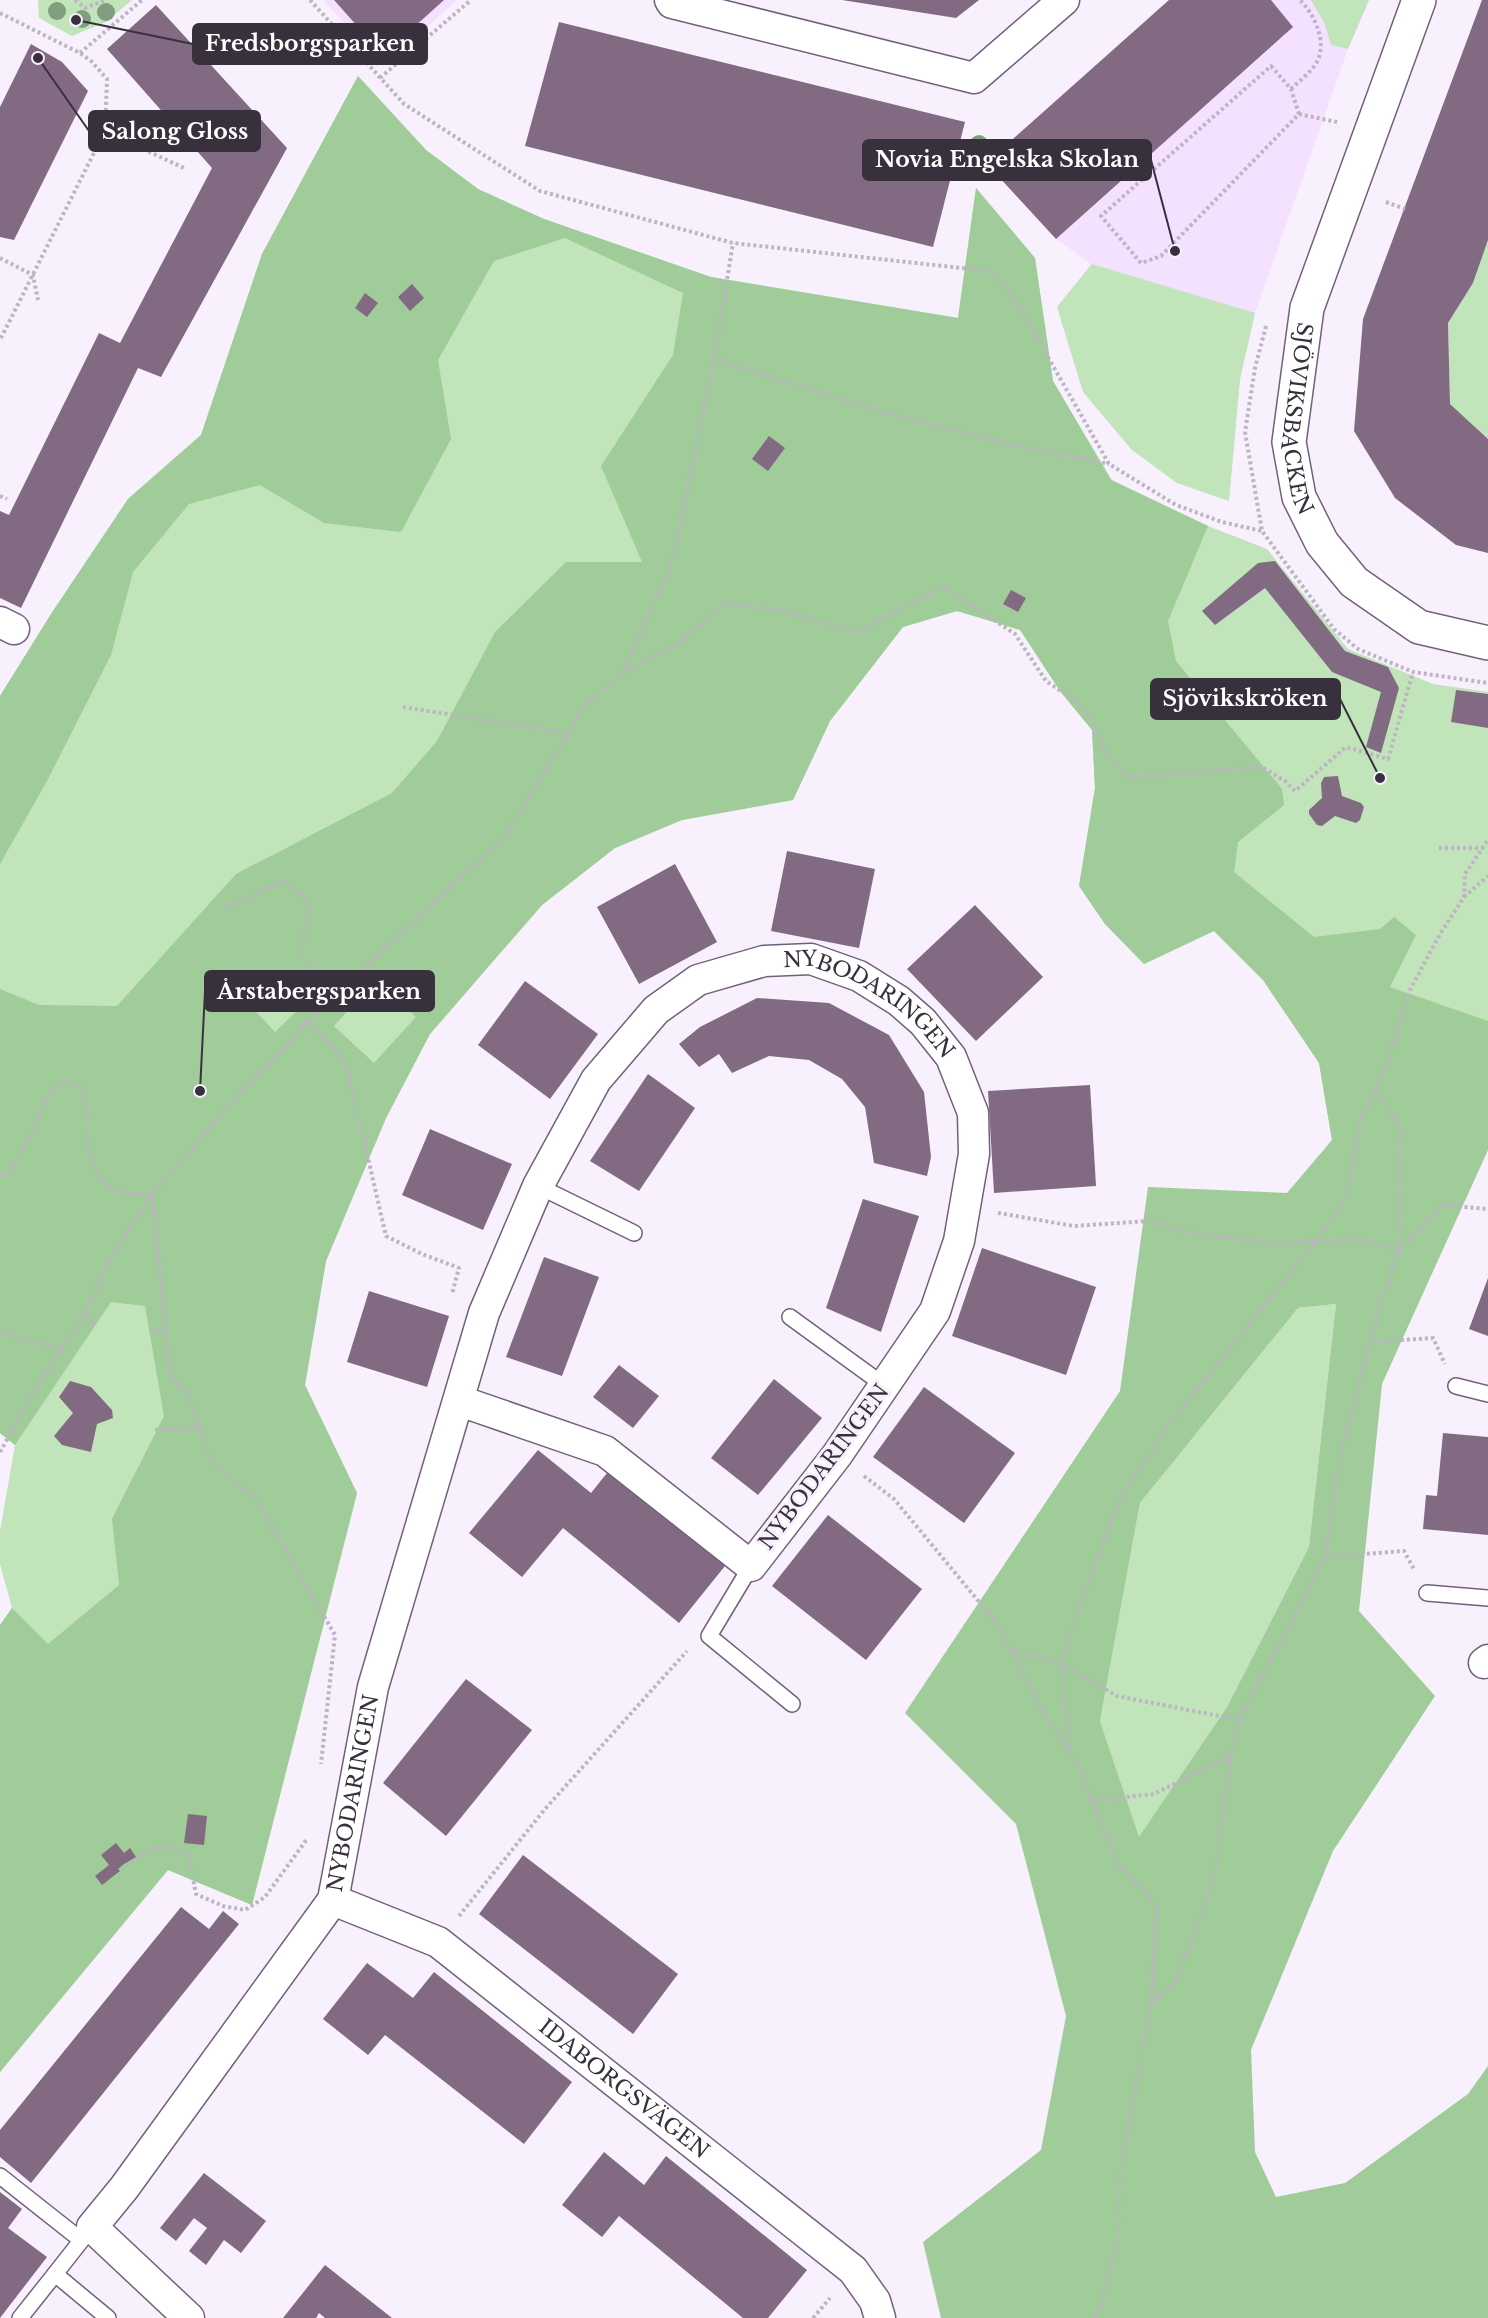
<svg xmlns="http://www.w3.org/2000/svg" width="1488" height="2318" font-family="'Libre Baskerville',serif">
<rect width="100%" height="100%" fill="#f8f0fd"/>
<g fill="#f4e0ff">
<path d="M323,0h134l-73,65z"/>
<path d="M1169,0h200l-21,49 -93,264 -15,66 -11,122 -52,-18 -45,-33 -49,-58 -26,-85 34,-43 -35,-25 -70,-76z"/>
</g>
<g fill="#c1e4bb">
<path d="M38,0h94l-26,22 -34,14 -33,-18z"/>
<path d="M1311,0h58l-21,49 -17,-4 -6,-21z"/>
<path d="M358,76l68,74 52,39 66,30 167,58 247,41 18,-130 59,70 18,123 59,99 96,46 59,23 81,100 85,35 55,8v458l-156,-10 -13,-77 -56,-83 -49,-49 -70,33 -39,-40 -26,-38 16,-98 -3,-58 -32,-39 -39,-61 -64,-19 -54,16 -73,94 -37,79 -111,20 -67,28 -73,57 -112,129 -44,84 -60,143 -21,124 52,108 -105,412 -84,-35 -168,202v-447l12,-17 -12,-44v-33l15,-86 -15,-12v-737l51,-82 77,-115 73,-64 61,-181z"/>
<path d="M1488,240v199l-38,-35 -2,-81 25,-40z"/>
<path d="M1092,264l163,49 -15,66 -11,122 -52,-18 -45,-33 -49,-58 -26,-85z"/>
<path d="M1336,1304l-27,243 -82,160 -88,131 -39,-117 40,-218 158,-195z"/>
</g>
<path fill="#9fcc98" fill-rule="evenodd" d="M358,76l68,74 52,39 66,30 167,58 247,41 18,-130 59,70 18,123 58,99 97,46 -40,95 8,40 106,128 2,16 -46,37 -4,30 80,65 66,-8 14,-12 22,18 -26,52 98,34v129l-106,234 -23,227 76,85 -102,155 -82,199 4,102 21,45 69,-14 123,-89 20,-28v252h-547l-18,-76 118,-92 25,-134 -50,-192 -111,-111 215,-322 28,-204 139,6 45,-53 -13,-77 -56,-83 -49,-49 -70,33 -39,-40 -26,-38 16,-98 -3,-58 -32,-39 -40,-61 -63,-19 -54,16 -73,94 -37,79 -111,20 -67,28 -73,57 -112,129 -44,84 -60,143 -21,124 52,108 -105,412 -84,-35 -168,202v-447l12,-17 36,36 71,-59 -7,-66 52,-103 -19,-110 -34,-4 -96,143 -15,-12v-444l39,16 78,1 119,-132 156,-81 45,-52 58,-109 71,-70h76l-41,-96 72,-111 10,-62 -118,-55 -71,23 -56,99 13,79 -50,93 -77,-9 -64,-38 -71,19 -56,68 -22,83 -64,126 -47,83v-168l51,-82 77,-115 73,-64 61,-181zM276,973l29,30 -30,29 -29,-31zM375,980l41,37 -42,46 -40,-37zM1336,1304l-27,243 -82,160 -88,130 -39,-116 40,-218 158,-195z"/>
<g fill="#826a83">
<path d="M334,0h110l-61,55z"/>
<path d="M842,0h137l-23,18z"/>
<path d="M1169,0h102l22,27 -237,212 -70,-76z"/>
<path d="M1482,0h6v240l-15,43 -25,40 2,81 38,35v114l-32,-8 -61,-47 -41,-67 9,-112z"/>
<path d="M156,5l131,143 -126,229 -23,-9 -117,240 -21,-10v-87l9,4 90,-182 21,10 92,-175 -105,-119z"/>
<path d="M559,22l406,100 -32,125 -408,-101z"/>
<path d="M31,44l31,18 26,29 -74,149 -14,-3v-130z"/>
<path d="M412,284l12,14 -14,13 -12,-14z"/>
<path d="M365,293l13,10 -11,14 -12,-9z"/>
<path d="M769,436l16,12 -17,23 -16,-12z"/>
<path d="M1275,561l70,90 43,16 11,21 -18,65 -15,-6 15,-55 -49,-20 -67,-84 -50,37 -13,-14 56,-48z"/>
<path d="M1011,590l15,8 -8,14 -15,-8z"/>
<path d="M1456,690l32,4v34l-37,-6z"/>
<path d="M1338,776l4,20 19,7 3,4 -4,13 -4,3 -21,-7 -13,10 -5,-1 -8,-11v-4l13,-12 -1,-15 3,-6z"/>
<path d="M787,851l88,18 -16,79 -88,-17z"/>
<path d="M675,864l42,78 -78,42 -42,-77z"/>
<path d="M975,905l68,72 -67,64 -69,-72z"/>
<path d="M525,981l73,53 -48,65 -72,-54z"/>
<path d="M757,998l72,5 60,32 35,57 7,65 -4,19 -53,-13 -9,-56 -23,-28 -33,-19 -40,-4 -37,17 -13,-19 -20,13 -20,-23 21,-17z"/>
<path d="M648,1074l47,34 -56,83 -49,-30z"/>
<path d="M1090,1085l6,101 -102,7 -6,-102z"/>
<path d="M430,1129l82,35 -29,66 -81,-35z"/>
<path d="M863,1199l56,17 -38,116 -55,-24z"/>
<path d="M982,1248l114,39 -30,88 -114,-39z"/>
<path d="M544,1257l55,20 -37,99 -56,-19z"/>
<path d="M1488,1278v58l-19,-7z"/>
<path d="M369,1291l80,25 -22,71 -80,-25z"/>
<path d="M619,1365l40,31 -26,32 -40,-31z"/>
<path d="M774,1379l48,39 -64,77 -47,-37z"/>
<path d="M70,1381l21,6 21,23 1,8 -16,6 -6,28 -29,-7 -8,-9 19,-23 -14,-16z"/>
<path d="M924,1387l91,66 -51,70 -91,-66z"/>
<path d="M1443,1433l45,4v98l-65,-6 3,-34 11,1z"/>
<path d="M538,1450l53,43 20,-25 118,93 -50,62 -116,-95 -41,49 -53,-44z"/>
<path d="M828,1515l94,74 -56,71 -94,-74z"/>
<path d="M466,1679l66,51 -86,106 -63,-53z"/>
<path d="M188,1814l19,2 -3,29 -20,-2z"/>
<path d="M116,1843l8,10 6,-5 6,9 -12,7 -6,5 2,2 -18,14 -7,-9 14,-11 -8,-10z"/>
<path d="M523,1855l155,119 -45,60 -154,-120z"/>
<path d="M181,1907l28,22 14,-18 16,13 -208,259 -31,-26v-27z"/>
<path d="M367,1963l46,35 21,-26 138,110 -48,62 -139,-109 -17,20 -45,-36z"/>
<path d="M604,2152l40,33 22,-29 141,114 -39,48h-25l-124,-102 -17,21 -40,-32z"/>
<path d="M204,2173l62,48 -25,32 -17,-13 -18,25 -17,-14 18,-23 -13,-10 -18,23 -16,-13z"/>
<path d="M0,2192l22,17 -14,19 39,29 -47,61z"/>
<path d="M325,2265l67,53h-67l-6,-5 -3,5h-33z"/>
</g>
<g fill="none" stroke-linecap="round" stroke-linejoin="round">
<defs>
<g id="lane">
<path d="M538,1186l96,47"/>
<path d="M790,1317l95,69"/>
<path d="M1456,1386l32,8"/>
<path d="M751,1566l-42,70 83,68"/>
<path d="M1427,1593l61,5"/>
<path d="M0,2176l81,64"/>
<path d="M92,2227l-37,47 53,44"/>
<path d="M20,2318l35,-44"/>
</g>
<g id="street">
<path d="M670,0l2,3 302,75 90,-78"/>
<path d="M0,622l14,7"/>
<path d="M1484,1663l4,-3"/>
<path id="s1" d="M333,1900l105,42 415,328 22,31 5,17"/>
<path id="s2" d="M189,2318l-97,-91 32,-39 209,-288 40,-213 111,-374 54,-127 58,-106 60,-70 42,-30 66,-19 47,-2 48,17 40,25 24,21 28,35 22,56 1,41 -15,87 -24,70 -98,144 -86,111 -146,-115 -145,-50"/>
</g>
<g id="secondary">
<path id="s3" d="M1419,0l-112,308 -18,134 10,55 23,46 32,39 65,45 69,16"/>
</g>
</defs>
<use href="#lane" stroke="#72617c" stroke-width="18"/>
<use href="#street" stroke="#72617c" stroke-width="33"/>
<use href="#secondary" stroke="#72617c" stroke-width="36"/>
<g stroke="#bdb5c1" stroke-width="4" stroke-dasharray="3 3" stroke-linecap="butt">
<path d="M75,0l10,8 20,-8"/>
<path d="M310,0l94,104 136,87 193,52 256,28 23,23 97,170 67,41 46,17 40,9"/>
<path d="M0,13l80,40 11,8 16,18 -2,52 -105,209"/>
<path d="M80,53l62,-53"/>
<path d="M1271,66l20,23 8,25 -138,142 -20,7 -40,-47z"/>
<path d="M380,78l91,-78"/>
<path d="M1291,89c8,-8 18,-15 24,-24 14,-20 0,-50 -15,-65"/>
<path d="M1299,114l38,8"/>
<path d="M105,131l81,38"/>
<path d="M1386,202l19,7"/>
<path d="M0,258l33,17 5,25"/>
<path d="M1266,326l-11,42 -10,64 17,99 72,98 24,20 55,23 75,11"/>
<path d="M714,359l165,52 129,33 101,20"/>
<path d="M0,496l7,3"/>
<path d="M622,674l56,-30 47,-41 57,8 76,21 85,-46 72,48 31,47 36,24 23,46 24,27 133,-11 23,14 10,10 51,-44 42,12 25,-87"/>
<path d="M403,707l164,26"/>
<path d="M1439,848h44"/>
<path d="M1464,897l24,-21"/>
<path d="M226,908l58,-28 26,23 -10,51 40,39"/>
<path d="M308,1021l38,42 40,173 36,18 37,14 -7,26"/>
<path d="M0,1176h7l25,-43 16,-37 12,-13 12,-1 11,7c9,35 -6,82 32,101 10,5 26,4 37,5l19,182 18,17 21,67 45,37 80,137 -14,129"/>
<path d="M998,1213l76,13 75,-5 40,12 82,10 94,-3 34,11 43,-46 46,4"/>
<path d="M85,1314l10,12"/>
<path d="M0,1332l62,17"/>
<path d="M150,1334l15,-8"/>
<path d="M1371,1342l62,-4 12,26"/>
<path d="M155,1430l45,-2"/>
<path d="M0,1452l36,-64 49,-74 23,-52 44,-67 70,-81 86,-93 199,-187 78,-129 36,-30 46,-100 8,-26 39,-190 19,-116"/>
<path d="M864,1476l30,23 105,127 39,77 31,48"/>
<path d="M1325,1557l79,-6 11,20"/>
<path d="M1012,1651l49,12 56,33 123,24"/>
<path d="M1091,1801l63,-7 76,-38"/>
<path d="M131,1863c24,-18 28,-20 57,-9l8,40 27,12 22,4 20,-13 42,-58"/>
<path d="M459,1916l86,-107 142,-158"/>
<path d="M1152,2002l24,-21 39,-105 15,-120 10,-36 85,-163 16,-106 42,-155 16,-45 2,-122 -26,-41"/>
<path d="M813,2318l17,-20"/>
<path d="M1094,2318l5,-10 19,-63 1,-66 32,-177 6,-97 -39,-39 -38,-97 -11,-17 -8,-89 10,-34 49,-131 48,-72 149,-186 29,-42 14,-75 27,-60 23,-73 30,-56 24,-37 1,-23 23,-34"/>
</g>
<use href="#lane" stroke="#fff" stroke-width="15"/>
<use href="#street" stroke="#fff" stroke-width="30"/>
<use href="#secondary" stroke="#fff" stroke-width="33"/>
</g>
<g fill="#809d7e">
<circle cx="57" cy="11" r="9"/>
<circle cx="106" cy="12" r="9"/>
<circle cx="82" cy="19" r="9"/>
<circle cx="979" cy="144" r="9"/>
</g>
<g text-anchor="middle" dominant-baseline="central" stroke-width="6" stroke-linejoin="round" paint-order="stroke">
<g font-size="21" fill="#38303c" stroke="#f8f0fd">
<text stroke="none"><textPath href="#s3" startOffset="440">SJÖVIKSBACKEN</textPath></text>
<text stroke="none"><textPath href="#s2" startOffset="1737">NYBODARINGEN</textPath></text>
<text transform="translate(824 1467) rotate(-53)">NYBODARINGEN</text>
<text stroke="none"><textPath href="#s2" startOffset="648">NYBODARINGEN</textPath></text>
<text stroke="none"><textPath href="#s1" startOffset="350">IDABORGSVÄGEN</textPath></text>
</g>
</g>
<path fill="none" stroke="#38303c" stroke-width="2" d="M76 20L193 44M38 58L89 131M1175 251L1151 160M1380 778L1340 699M200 1091L205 991"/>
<g fill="#38303c" stroke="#f8f0fd" stroke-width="2">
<circle cx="76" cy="20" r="6"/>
<circle cx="38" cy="58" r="6"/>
<circle cx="1175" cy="251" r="6"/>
<circle cx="1380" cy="778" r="6"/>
<circle cx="200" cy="1091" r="6"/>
</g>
<g fill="#38303c" stroke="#38303c" stroke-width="2">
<rect x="193" y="24" width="234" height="40" rx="6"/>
<rect x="89" y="111" width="171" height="40" rx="6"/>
<rect x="863" y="140" width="288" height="40" rx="6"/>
<rect x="1151" y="679" width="189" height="40" rx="6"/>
<rect x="205" y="971" width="229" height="40" rx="6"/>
</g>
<g font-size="22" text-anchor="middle" font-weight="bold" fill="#fff">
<text x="310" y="51">Fredsborgsparken</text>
<text x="175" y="139">Salong Gloss</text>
<text x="1007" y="167">Novia Engelska Skolan</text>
<text x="1245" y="706">Sjövikskröken</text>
<text x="319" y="999">Årstabergsparken</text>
</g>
</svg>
